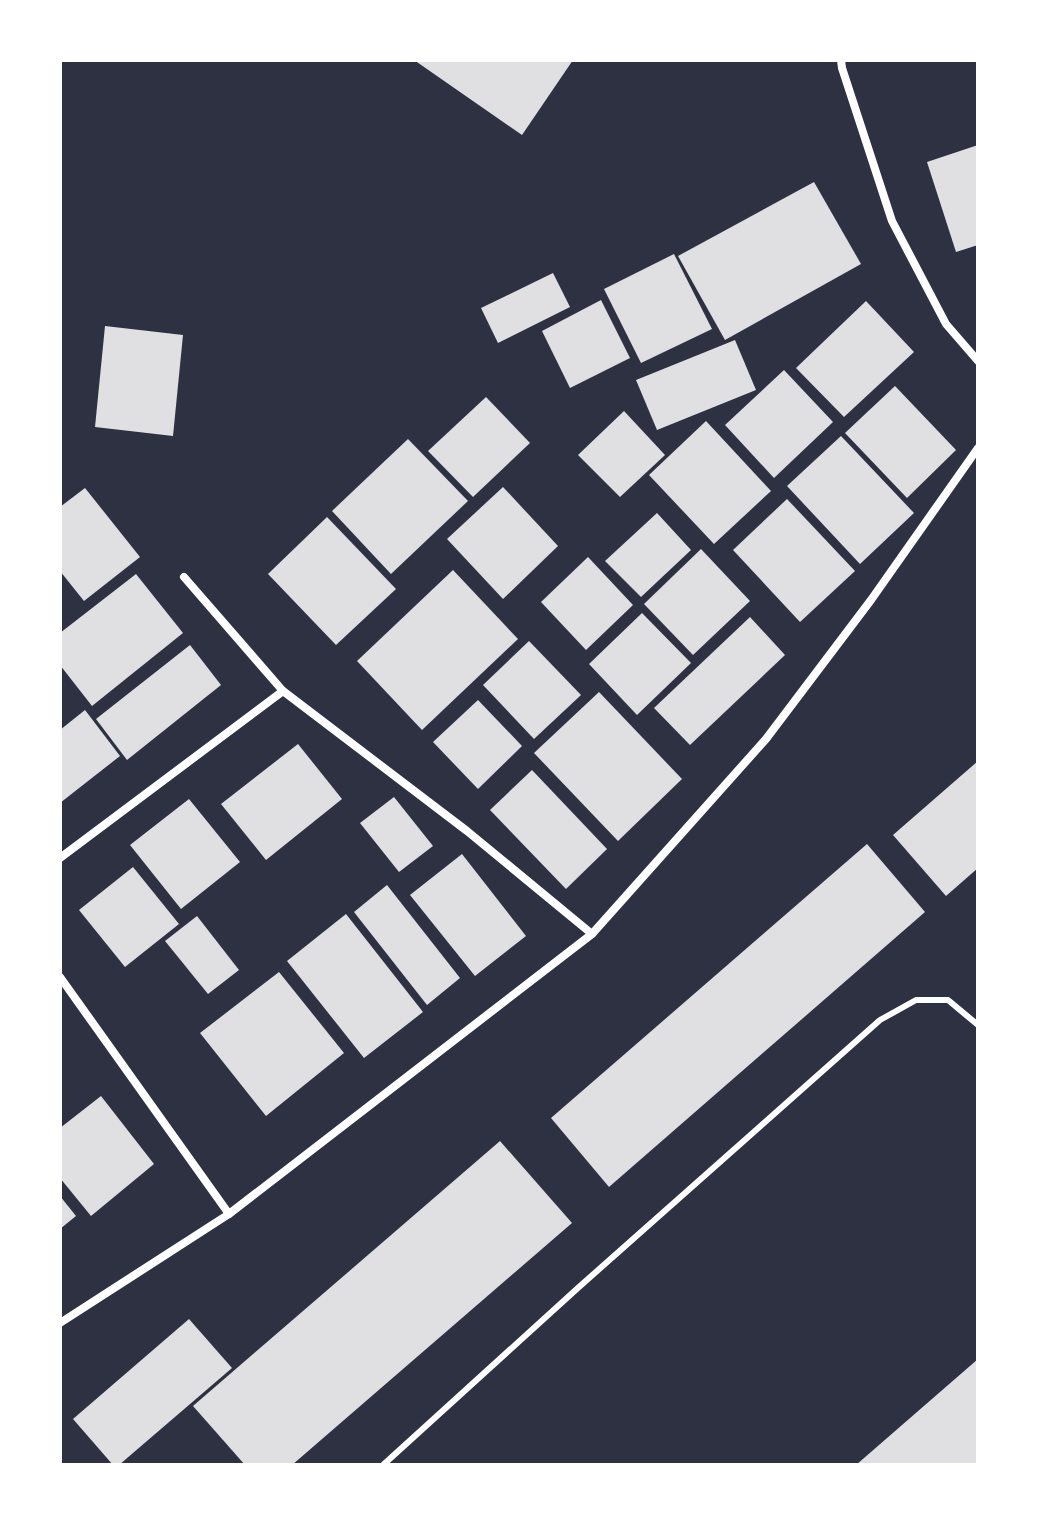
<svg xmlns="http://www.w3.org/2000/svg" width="1038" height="1525" font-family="Signika,sans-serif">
<rect width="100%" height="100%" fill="#2d3142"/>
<g fill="#e0e0e3">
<path d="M414,60h159l-51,75z"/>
<path d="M978,145v100l-22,7 -29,-90z"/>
<path d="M814,182l47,82 -136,76 -47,-84z"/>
<path d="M674,254l38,75 -71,34 -37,-74z"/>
<path d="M553,273l17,34 -72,36 -17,-35z"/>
<path d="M601,300l29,58 -60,30 -28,-57z"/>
<path d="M866,301l48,51 -70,65 -48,-49z"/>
<path d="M105,326l78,9 -10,101 -78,-9z"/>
<path d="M735,340l21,50 -99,40 -21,-50z"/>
<path d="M784,370l49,52 -59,56 -49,-53z"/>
<path d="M895,386l61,64 -49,48 -62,-65z"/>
<path d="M486,397l44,46 -57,54 -45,-46z"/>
<path d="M624,411l41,44 -45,42 -42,-42z"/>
<path d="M706,421l65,70 -57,53 -65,-69z"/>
<path d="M841,436l73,77 -54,51 -73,-78z"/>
<path d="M408,439l60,62 -77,73 -59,-63z"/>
<path d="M503,487l55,59 -55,53 -56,-60z"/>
<path d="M85,488l55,69 -56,44 -24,-30v-64z"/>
<path d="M787,499l68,72 -55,51 -67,-72z"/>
<path d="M657,513l34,37 -50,47 -36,-36z"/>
<path d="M327,517l69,72 -60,56 -68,-71z"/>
<path d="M701,549l49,52 -57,54 -49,-51z"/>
<path d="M588,557l45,48 -47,45 -45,-48z"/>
<path d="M453,570l65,69 -96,91 -65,-69z"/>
<path d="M136,574l47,59 -91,73 -32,-41v-32z"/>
<path d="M642,613l49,50 -54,52 -48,-51z"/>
<path d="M750,617l35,38 -95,90 -36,-37z"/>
<path d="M529,641l52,54 -47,44 -51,-54z"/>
<path d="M190,645l31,40 -94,75 -31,-41z"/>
<path d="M599,692l83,87 -64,62 -84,-88z"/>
<path d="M478,700l44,46 -44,43 -45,-47z"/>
<path d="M85,710l35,46 -60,47v-73z"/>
<path d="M298,744l44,55 -76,61 -45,-56z"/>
<path d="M978,761v107l-32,28 -53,-61z"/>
<path d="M532,770l75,79 -41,40 -76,-79z"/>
<path d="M394,797l39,49 -34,26 -39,-49z"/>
<path d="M189,799l51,63 -59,47 -51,-64z"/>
<path d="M867,844l58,68 -316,275 -58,-69z"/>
<path d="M462,854l64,82 -51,40 -65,-81z"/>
<path d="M133,867l46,57 -54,43 -46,-57z"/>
<path d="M387,885l73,93 -33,27 -73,-93z"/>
<path d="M346,914l77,98 -59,46 -77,-97z"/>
<path d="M197,916l42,54 -31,24 -43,-53z"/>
<path d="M279,972l65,81 -78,63 -66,-83z"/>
<path d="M101,1096l53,68 -63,52 -31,-38v-50z"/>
<path d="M500,1141l72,82 -280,242h-47l-52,-59z"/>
<path d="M60,1196l16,20 -16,13z"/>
<path d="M189,1319l43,49 -113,97h-6l-40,-46z"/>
<path d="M978,1359v106h-122z"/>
</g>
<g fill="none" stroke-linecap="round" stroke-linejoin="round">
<path stroke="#fff" stroke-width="6" d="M383,1465l196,-178 301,-267 36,-20h32l30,25"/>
<g stroke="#fff" stroke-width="8">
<path d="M841,60l1,8 50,153 54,103 32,37"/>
<path d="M184,577l99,114 184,140 125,103"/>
<path d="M60,858l223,-167"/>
<path d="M60,977l169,237"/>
<path d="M60,1323l169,-109 363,-280 174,-195 105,-139 107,-152"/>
</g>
</g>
<rect width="1038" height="1525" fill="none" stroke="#ffffff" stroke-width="124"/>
</svg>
